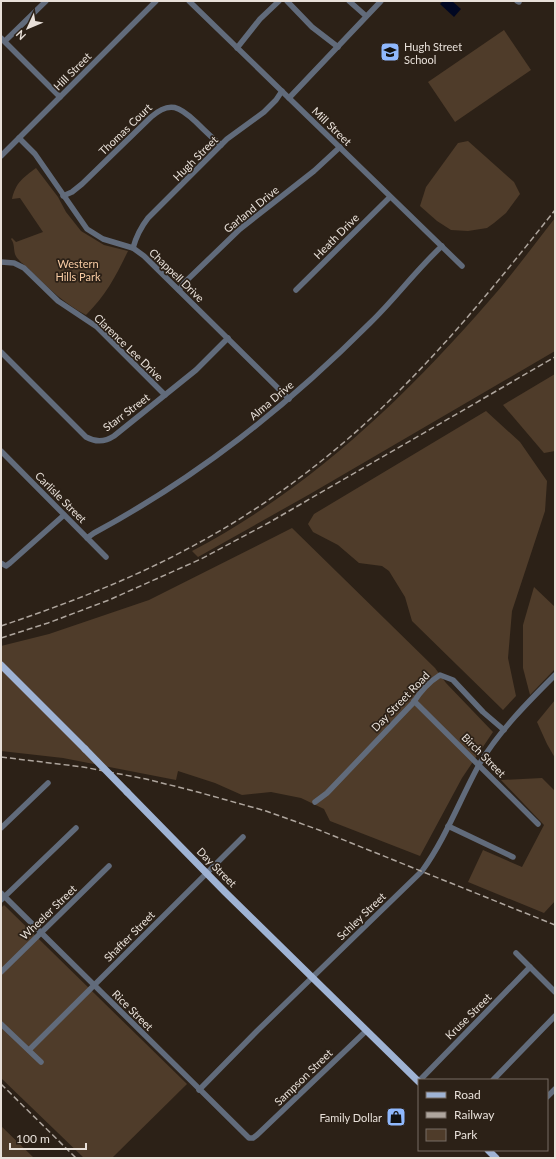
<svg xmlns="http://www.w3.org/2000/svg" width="556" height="1159" font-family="Lato,sans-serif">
<rect width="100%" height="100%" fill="#2c2117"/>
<g fill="#4f3c2a">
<path d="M504,30l27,40 -76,52 -27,-40z"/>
<path d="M468,141l46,41 6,12 -14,19 -12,10 -7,5 -19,3 -17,-1 -14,-9 -17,-15 6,-19 32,-44z"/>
<path d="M36,168l22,29 8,15 15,19 23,14 24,6c-12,25 -22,44 -42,64 -23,-12 -36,-26 -54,-43 -4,-5 -10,-8 -14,-13 -6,-6 -2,-14 -7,-20l1,-1 4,4 27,-10 -23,-34 -8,1c4,-17 11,-21 24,-31z"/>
<path d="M555,218v133l-245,143 -112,63 -6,-6c116,-61 211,-151 297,-250 23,-26 44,-55 66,-83z"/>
<path d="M555,374v77l-11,2 -41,-48z"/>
<path d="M486,411l34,31 27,39 -2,30 -33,100 -4,47 8,38 -13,14 -91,-89 -7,-24 -16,-26 -7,-5 -23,-3 -21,-18 -25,-13 -5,-8 6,-10z"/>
<path d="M292,528l143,140 11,15 47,49 -31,46 -42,78 -90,-35 -6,-12 -23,-11 -30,-6 -29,3 -27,-12 -37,-12 -2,9 -113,-22 -62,-7v-105l48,-12 100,-34z"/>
<path d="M534,587l21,20v62l-25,26 -7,-27v-43z"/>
<path d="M555,700v58l-8,-14 -10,-22z"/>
<path d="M542,778l13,13v110l-11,12 -76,-31 15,-32 39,17 22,-42 -43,-45z"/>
<path d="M4,905l183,179 -75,74h-28l-83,-80v-170z"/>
<path d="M1,1126l32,31 3,1h-35z"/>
</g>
<path fill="#000722" d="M443,1h9l9,8 -7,8 -14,-13z"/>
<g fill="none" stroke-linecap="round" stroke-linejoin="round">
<g stroke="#616b7b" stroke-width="5.5">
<path d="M189,1l273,265"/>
<path d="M287,1l25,26 26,20"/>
<path d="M349,1l17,15"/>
<path d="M517,1l2,1"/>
<path d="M1,38l59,59"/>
<path d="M5,41l41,-40"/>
<path d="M237,48l23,-29 19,-18"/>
<path d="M289,98l92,-97"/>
<path d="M19,138l16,16 52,75 16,10 30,9 11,8 145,143"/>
<path d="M1,156l155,-155"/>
<path d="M63,196l9,-4 10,-8 69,-67c19,-17 29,-10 45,5 8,8 16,16 25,23"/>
<path d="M133,248c3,-11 8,-21 15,-30l79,-79 37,-27 12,-12 6,-9"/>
<path d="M1,262l13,1 10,5 34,33 39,26 68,68"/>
<path d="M179,290l5,-7 56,-54 74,-58 26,-24"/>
<path d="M296,290l94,-93"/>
<path d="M1,352l85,85c9,5 19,5 28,-1l82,-66 32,-32"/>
<path d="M1,451l105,106"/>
<path d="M87,538l7,-5c104,-56 192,-126 276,-210 25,-24 46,-53 72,-77"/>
<path d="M1,563l5,3 4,-3 54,-48"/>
<path d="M414,701l124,123"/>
<path d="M315,802l12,-9 86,-90c7,-11 16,-21 27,-28l13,5 30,32 21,18"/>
<path d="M448,826l65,31"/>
<path d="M1,828l47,-45"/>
<path d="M1,893l248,245h4l4,-3 109,-104"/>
<path d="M1,900l75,-72"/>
<path d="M516,953l39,39"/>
<path d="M1,972l108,-106"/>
<path d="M1,1024l40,38"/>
<path d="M29,1050l214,-213"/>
<path d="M420,1080l110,-113"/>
<path d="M493,1080l62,-64"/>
<path d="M199,1090l58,-59 165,-160c24,-33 38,-72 58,-108 20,-33 48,-61 75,-88"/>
<path d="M547,1097l8,-8"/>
</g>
<g stroke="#9fb3d4" stroke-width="7">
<path d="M1,665l84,84"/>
<path d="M127,792l98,100 194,190"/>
<path d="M488,1150l8,8"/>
</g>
<g stroke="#aea59d" stroke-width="1.5" stroke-dasharray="6 3" stroke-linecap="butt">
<path d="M1,626c65,-22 129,-46 190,-79 77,-41 148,-95 209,-157 56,-56 106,-118 155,-180"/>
<path d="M1,638l47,-15 61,-23 92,-41 69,-37 285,-165"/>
<path d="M1,757l82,10 63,12 48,12 72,20 53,19 236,95"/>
<path d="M1,1084l75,74"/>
</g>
<path stroke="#9fb3d4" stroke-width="7" d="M85,749l42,43"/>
</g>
<defs>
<symbol id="school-square" viewBox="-11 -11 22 22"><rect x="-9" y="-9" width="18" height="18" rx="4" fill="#8fb8fd" stroke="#2c2117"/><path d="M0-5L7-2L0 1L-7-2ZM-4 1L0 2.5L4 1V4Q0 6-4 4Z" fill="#111"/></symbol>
<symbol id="shop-square" viewBox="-11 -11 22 22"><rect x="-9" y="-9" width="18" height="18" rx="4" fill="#8fb8fd" stroke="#2c2117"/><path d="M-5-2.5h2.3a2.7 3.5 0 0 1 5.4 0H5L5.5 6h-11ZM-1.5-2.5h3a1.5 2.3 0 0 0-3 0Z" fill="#111"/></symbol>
</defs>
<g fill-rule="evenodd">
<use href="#school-square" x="379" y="41" width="22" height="22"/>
<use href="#shop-square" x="385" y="1106" width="22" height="22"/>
</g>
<g text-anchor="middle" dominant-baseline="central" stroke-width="3.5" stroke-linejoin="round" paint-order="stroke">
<g font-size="11" fill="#e8e0d9" stroke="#2c2117" text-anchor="start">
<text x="404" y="46">Hugh Street<tspan x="404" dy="13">School</tspan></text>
<text x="382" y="1117" text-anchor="end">Family Dollar</text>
</g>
<g font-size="11" fill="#e8e0d9" stroke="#2c2117">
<text transform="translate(72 71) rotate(-45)">Hill Street</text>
<text transform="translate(332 126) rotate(44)">Mill Street</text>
<text transform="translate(125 129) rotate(-44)">Thomas Court</text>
<text transform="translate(195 158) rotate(-45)">Hugh Street</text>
<text transform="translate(251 209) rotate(-39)">Garland Drive</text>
<text transform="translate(336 236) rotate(-45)">Heath Drive</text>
<text transform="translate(177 275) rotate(44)">Chappell Drive</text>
<text transform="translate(129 347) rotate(44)">Clarence Lee Drive</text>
<text transform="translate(271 400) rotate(-40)">Alma Drive</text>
<text transform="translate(126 412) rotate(-37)">Starr Street</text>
<text transform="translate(61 497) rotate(45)">Carlisle Street</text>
<text transform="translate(400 701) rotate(-46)">Day Street Road</text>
<text transform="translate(484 755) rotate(45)">Birch Street</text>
<text transform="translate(217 867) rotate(45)">Day Street</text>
<text transform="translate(48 912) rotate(-44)">Wheeler Street</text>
<text transform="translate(361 916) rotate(-44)">Schley Street</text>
<text transform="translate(129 936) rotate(-45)">Shafter Street</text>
<text transform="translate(133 1010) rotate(45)">Rice Street</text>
<text transform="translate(468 1016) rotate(-45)">Kruse Street</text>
<text transform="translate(303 1077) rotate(-44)">Sampson Street</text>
</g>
<g font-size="11" fill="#f9cca4" stroke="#2c2117">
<text x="78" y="263">Western<tspan x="78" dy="13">Hills Park</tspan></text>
</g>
</g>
<rect width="556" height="1159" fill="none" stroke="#e8e0d9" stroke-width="4"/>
<rect x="418" y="1079" width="130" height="72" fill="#2c2117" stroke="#776d65"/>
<rect x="426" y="1092" width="20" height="6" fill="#9fb3d4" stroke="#776d65"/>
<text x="454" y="1099" font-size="12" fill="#e8e0d9">Road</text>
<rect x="426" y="1112" width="20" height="6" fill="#aea59d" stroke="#776d65"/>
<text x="454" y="1119" font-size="12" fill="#e8e0d9">Railway</text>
<rect x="426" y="1129" width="20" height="12" fill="#4f3c2a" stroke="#776d65"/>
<text x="454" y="1139" font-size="12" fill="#e8e0d9">Park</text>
<g transform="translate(28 28) rotate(226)" stroke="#2c2117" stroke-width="3" paint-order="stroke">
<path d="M0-3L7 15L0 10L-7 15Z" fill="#e8e0d9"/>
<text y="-6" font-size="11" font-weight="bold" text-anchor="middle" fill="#e8e0d9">N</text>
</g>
<path d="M10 1143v6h76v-6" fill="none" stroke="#e8e0d9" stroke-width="2"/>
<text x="16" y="1143" font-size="12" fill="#e8e0d9" stroke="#2c2117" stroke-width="3" paint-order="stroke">100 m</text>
</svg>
